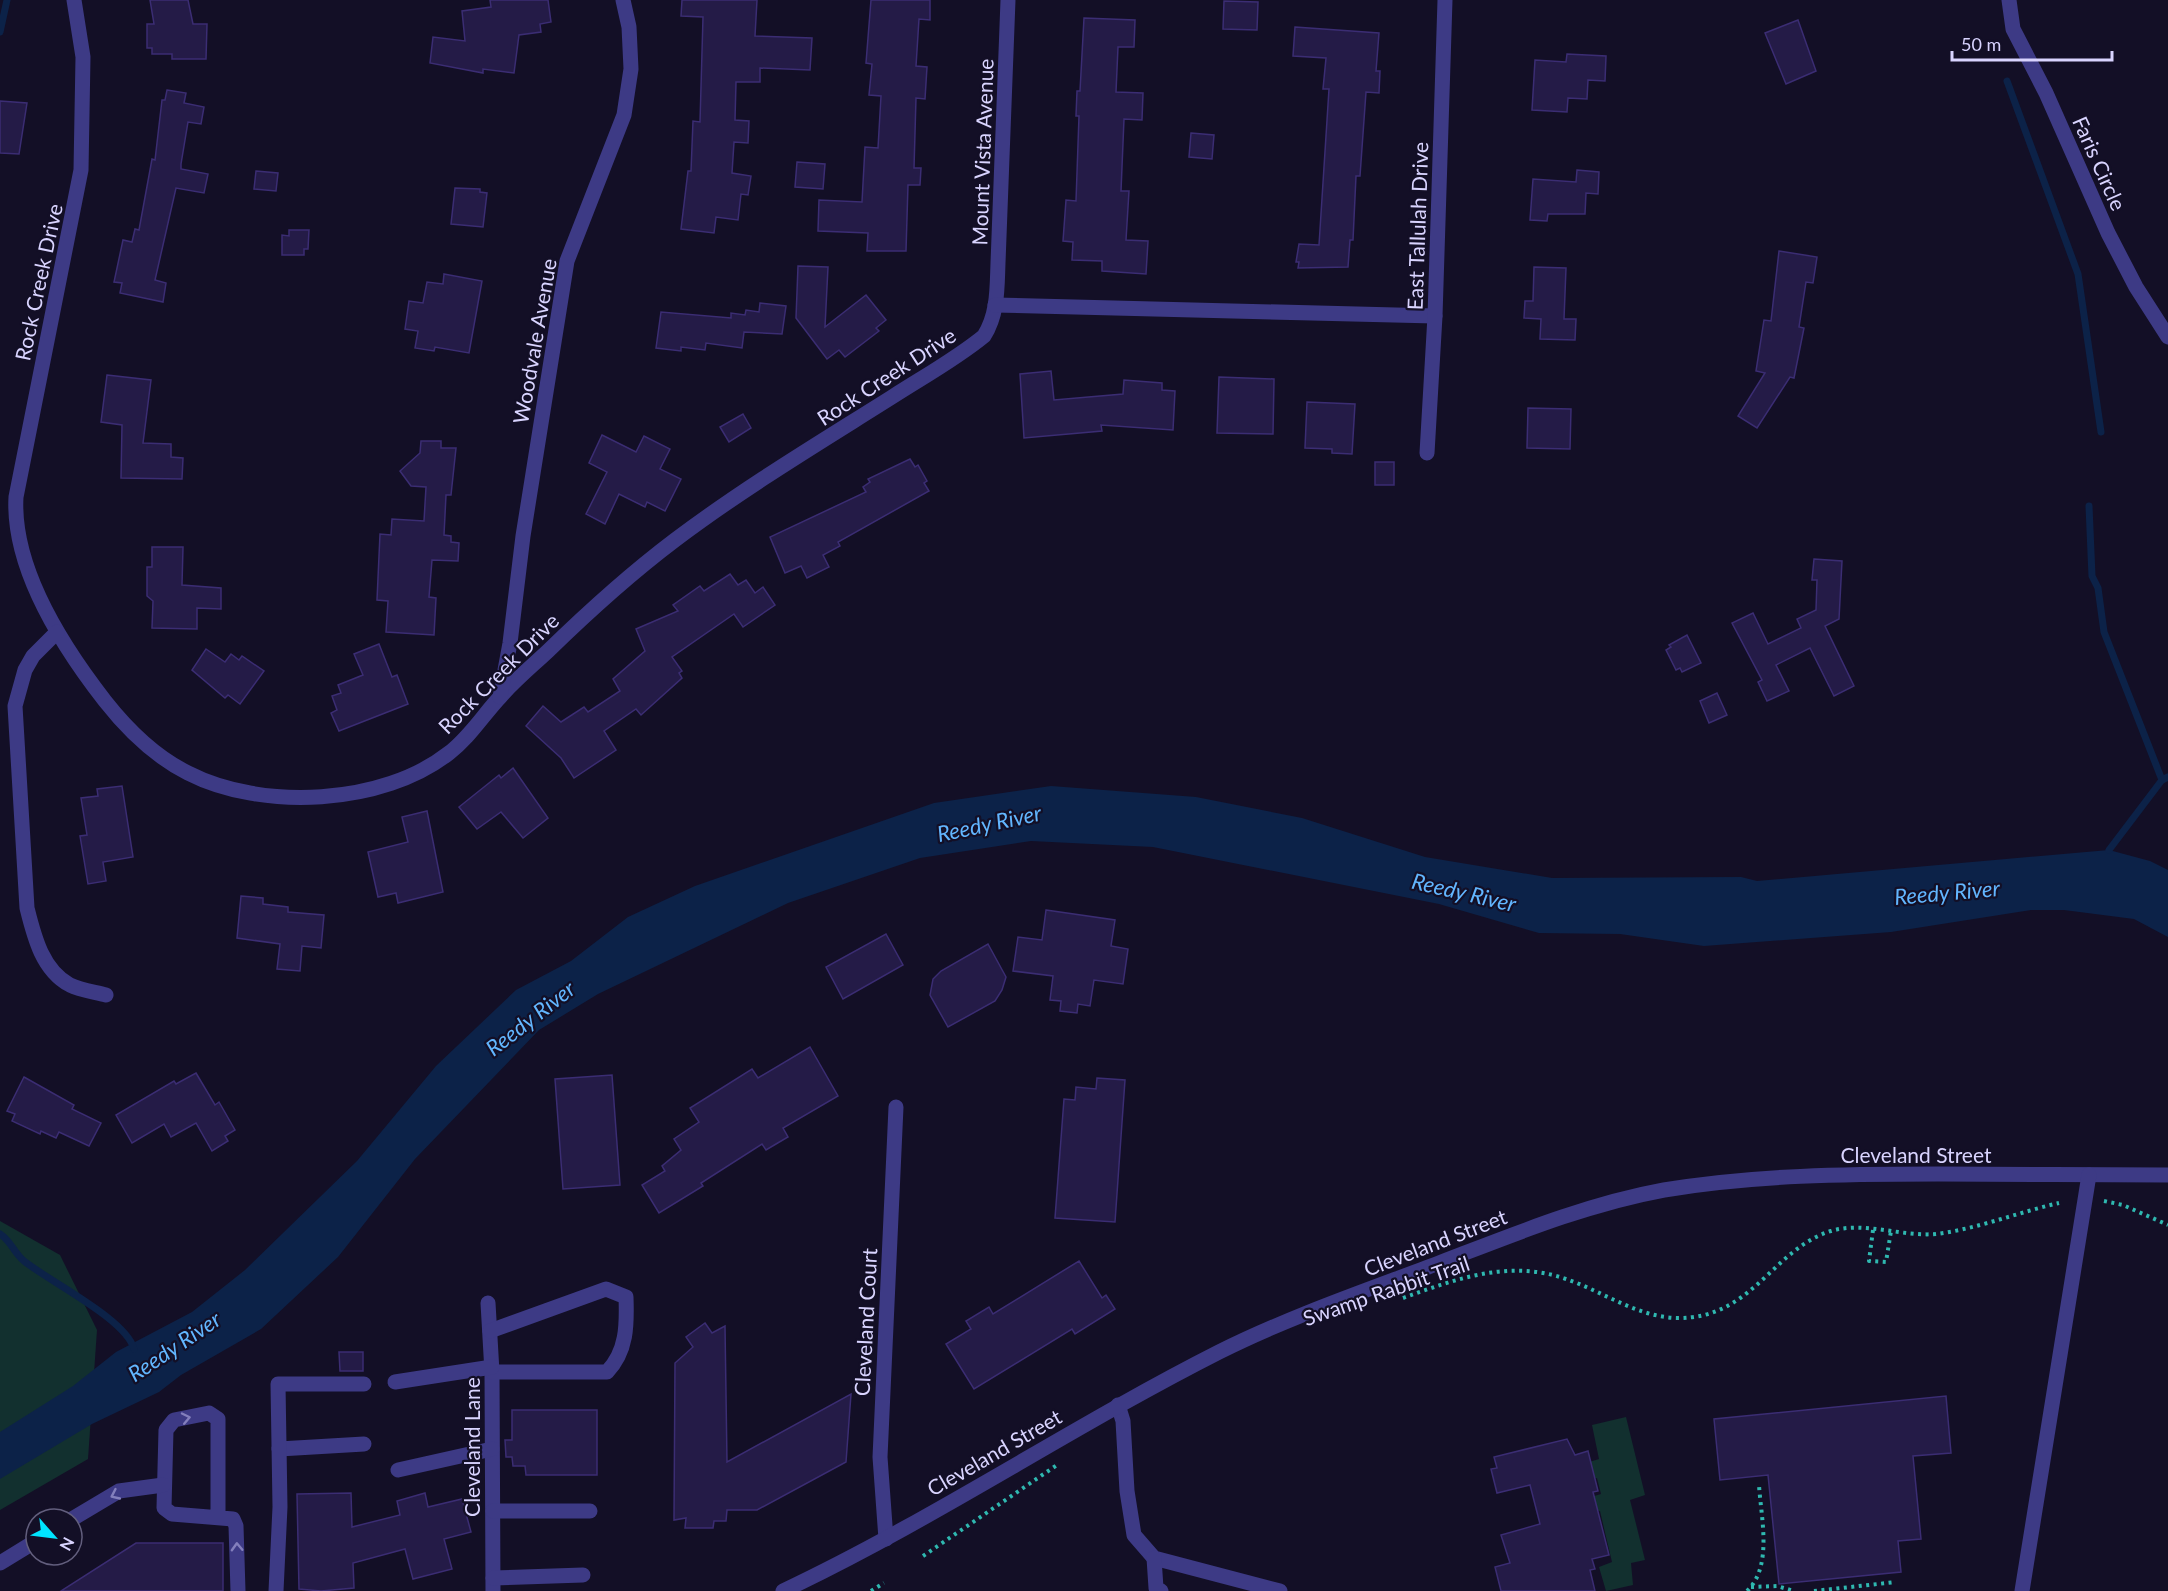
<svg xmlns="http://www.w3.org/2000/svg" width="2168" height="1591" font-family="Lato,sans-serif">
<rect width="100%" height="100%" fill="#130f26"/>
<g fill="#12302f">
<path d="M0,1221l60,34 37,75 -9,129 -88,51z"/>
<path d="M1626,1417l19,78 -15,5 15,60 -14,3 2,22 -27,6 -7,-24 13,-5 -12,-51 -5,-1 -4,-13 10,-3 -4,-16 -7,2 -4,-17 13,-4 -7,-34z"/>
</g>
<path fill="#0c2248" d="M1051,786l145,11 106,21 123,39 127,21 189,-1 16,4 352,-31 41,11 18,9v67l-34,-18 -70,-9h-33l-140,22 -187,14 -84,-12 -81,-1 -100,-29 -286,-57 -122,-6 -111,17 -132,45 -190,91 -59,36 -124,129 -77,98 -77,72 -80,46 -22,17 -67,32 -92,55v-47l73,-46 43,-34 76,-40 53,-42 112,-109 79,-95 80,-76 55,-29 57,-44 67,-31 239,-83z"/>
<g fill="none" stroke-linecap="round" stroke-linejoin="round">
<g stroke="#0c2248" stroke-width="7">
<path d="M0,32l7,-32"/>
<path d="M2007,81l71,193 23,158"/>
<path d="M2089,506l3,70 6,12 6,44 58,148"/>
<path d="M2109,850l53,-70 6,-3"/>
<path d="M0,1234c11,7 14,19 24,27 26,21 102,58 110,88"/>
</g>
</g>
<g fill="#241b47" stroke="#3b2d73" stroke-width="1.5">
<path d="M150,0h38l5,24h14l-1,35h-34v-5h-20v-6h-5v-24h7z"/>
<path d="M490,0h58l3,22 -11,2 1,8 -22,3 -5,38 -31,-4v4l-53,-10 3,-26 32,4 -3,-30 29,-4z"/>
<path d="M682,0h75l-2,36 57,2 -2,32 -50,-2v14h-24l-1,38 14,1 -1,22 -14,-1 -2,31 19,3 -3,19 -7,-1 -3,26 -22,-3 -2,16 -33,-4 7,-58h3l2,-50 7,1 3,-105 -22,-1z"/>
<path d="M871,0h59v20l-11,-1 -3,47 11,1 -2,32 -9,-1 -2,70h7l-1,17h-12l-2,66h-39l1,-18 -50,-2 1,-31 43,2 3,-55 13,1 3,-52 -12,-1 3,-31 -6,-1z"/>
<path d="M1224,1l34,1 -1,28 -34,-1z"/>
<path d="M1084,18l51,2 -1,27h-16l-2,45 27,1 -1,27 -18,-1 -3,72h8l-3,49 22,1 -2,33 -44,-3v-10l-30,-1 1,-18 -10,-1 3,-41 10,1 3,-85h-3l1,-25h3z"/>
<path d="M1798,20l18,51 -30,13 -21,-51z"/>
<path d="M1295,27l84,6 -3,38h4l-1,22 -13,-1 -6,84h-4l-3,64h-3l-2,27 -50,1 1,-6h-3l3,-18 20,1 10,-156h-6l3,-31 -33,-2z"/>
<path d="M1567,54l39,2 -1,25 -17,-1 -1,19 -19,-1 -1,14 -35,-2 3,-50 31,2z"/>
<path d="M167,90l19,3 -2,10 20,4 -3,17 -13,-2 -7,42v5l27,5 -4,19 -28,-5 -21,92 11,3 -3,19 -43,-9 2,-10 -8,-1 9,-42 9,2 3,-13 4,1 13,-71 3,1 7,-60h3z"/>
<path d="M0,101l27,2 -8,51 -19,-1z"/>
<path d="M1191,133l23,2 -2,24 -23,-2z"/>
<path d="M797,162l28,2 -2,25 -28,-2z"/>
<path d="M1577,170l22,2 -1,22 -12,-1 -1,21h-37l-1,7 -17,-1 3,-41 43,3z"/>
<path d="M256,171l22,2 -2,18 -22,-2z"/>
<path d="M455,188l25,1v3l7,1 -4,34 -32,-3z"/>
<path d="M289,230h20l-1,19h-4v6h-22v-20l7,1z"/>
<path d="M1779,251l38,6 -4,26 -7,-1 -7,45 5,1 -10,50 -4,-1 -33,51 -19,-12 27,-43 -9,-2 8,-51 7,1z"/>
<path d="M798,266l30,1 -3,60 41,-32 20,25 -10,8 3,3 -34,26 -6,-7 -12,9 -31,-41z"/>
<path d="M1534,267l32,1 -2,51h12l-1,21 -35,-1 1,-20 -17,-1 1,-17h8z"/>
<path d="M444,274l38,7 -13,72 -34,-6 -1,4 -19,-3 3,-17 -13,-2 4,-28 14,2 4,-21 16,2z"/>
<path d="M760,303l26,3 -4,28 -38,-2 -2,16 -36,-5 -1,7 -24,-3v4l-25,-3 5,-36 70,6v-5l14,2 1,-5 13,2z"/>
<path d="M1051,371l3,29 69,-6 1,-14 38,3v7l13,1 -2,39 -72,-5 1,6 -78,7 -4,-64z"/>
<path d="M107,375l44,5 -8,63 28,1v13l12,1 -1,21 -61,-1 1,-53 -21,-3z"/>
<path d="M1219,377l55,2 -1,55 -56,-1z"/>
<path d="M1307,402l48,2 -3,50 -20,-1v-4l-27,-1z"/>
<path d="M1528,408l43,1 -1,40 -43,-1z"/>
<path d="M743,414l8,14 -22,14 -9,-15z"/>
<path d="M602,435l34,17 8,-16 26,13 -10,20 21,10 -16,32 -18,-9 -2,5 -26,-13 -14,30 -19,-10 21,-42 -18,-9z"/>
<path d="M421,441h20v7h15l-5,47h-5l-2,40 7,1v6l8,1 -1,18 -26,-1 -3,37 7,1 -2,37 -48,-3 2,-31 -11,-1 3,-66 11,1 1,-16 32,2 2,-34 -15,-1 -11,-15 20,-18z"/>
<path d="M910,459l5,8 3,-2 9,16 -3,2 5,8 -91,51 2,4 -17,9 6,12 -22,11 -6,-12 -16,7 -15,-36 96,-45 -3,-5 7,-5 -2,-3z"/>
<rect x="1375" y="462" width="19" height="23"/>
<path d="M152,547h31l-1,38 39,3v21l-24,-1v21l-45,-1 1,-27 -6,-5v-29h5z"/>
<path d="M1814,559l28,2 -3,58 -14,7 29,60 -20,10 -24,-48 -34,17 13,26 -22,10 -9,-19 4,-2 -30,-57 21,-10 15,31 33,-16 -4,-9 19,-9 1,-30h-5z"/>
<path d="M730,574l8,11 8,-5 9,13 8,-6 12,18 -32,22 -9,-13 -62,43 10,14 -3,2 3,5 -41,37 -5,-6 -32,22 12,19 -42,28 -13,-20 -35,-32 17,-20 18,16 23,-15 4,5 32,-21 -7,-12 32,-28 -9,-22 42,-18 -5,-6 27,-19 4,5z"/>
<path d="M1687,635l14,28 -19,9 -2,-4 -4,2 -10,-20 5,-3 -2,-2z"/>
<path d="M379,644l13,33 5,-2 11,29 -69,27 -8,-18 6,-3 -5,-14 9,-3 -3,-8 25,-10 -9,-21z"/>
<path d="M206,649l19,13 6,-8 8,6 3,-4 22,15 -24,33 -12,-9 -3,3 -33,-28z"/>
<path d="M1717,693l10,22 -18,8 -9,-22z"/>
<path d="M513,768l35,50 -25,20 -22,-26 -24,17 -18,-22 40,-32 2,3z"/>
<path d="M122,786l11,71 -30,5 3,19 -18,3 -8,-48 7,-1 -6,-37 17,-2 -1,-7z"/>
<path d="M427,811l16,81 -45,11 -2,-10 -18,4 -10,-45 40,-10 -6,-25z"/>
<path d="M241,896l22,2v6l25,3v5l36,3 -3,33 -19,-2 -2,25 -23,-2 3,-25 -43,-6z"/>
<path d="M1046,910l69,10 -4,26 17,3 -5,35 -29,-4 -4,26 -12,-2 -1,9 -17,-2 1,-10 -11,-1 3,-24 -40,-5 5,-34 24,3z"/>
<path d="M886,934l17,31 -60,34 -17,-32z"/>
<path d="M988,944l18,33 -4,13 -7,11 -47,26 -18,-32 3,-16 8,-8z"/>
<path d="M810,1047l28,49 -55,32 5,9 -12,7 -10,6 -4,-6 -61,39 2,3 -44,27 -17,-28 23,-14 -3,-5 19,-16 -7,-11 25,-17 -9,-14 62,-39 6,9z"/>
<path d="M196,1073l19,32 4,-3 16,28 -10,6 3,5 -16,10 -16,-28 -25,14 -7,-13 -32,19 -16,-28 58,-34 2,3z"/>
<path d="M612,1075l8,110 -57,4 -8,-110z"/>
<path d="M24,1077l50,28 -2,4 29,14 -12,23 -30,-14 -3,6 -15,-7 -1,3 -28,-13 3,-7 -8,-3z"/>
<path d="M1097,1078l28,2 -10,142 -60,-4 9,-119 11,1 1,-13 20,2z"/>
<path d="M1079,1261l23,37 4,-3 9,14 -40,25 -3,-5 -98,60 -28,-45 25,-15 -5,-8 23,-14 4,7z"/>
<path d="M705,1323l7,10 13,-7 2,136 124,-68 -5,68 -89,48h-30l-1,11h-12l-1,7h-28l1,-10 -12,2 1,-157 18,-16 -7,-10z"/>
<path d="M339,1352h24v19h-23z"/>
<path d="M1946,1396l5,57 -38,3 8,83 -23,2 3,31 -122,12 -11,-109 -48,5 -6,-61z"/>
<path d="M512,1410h85v65h-71l-1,-9h-12l-1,-9h-6l-1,-17h7z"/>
<path d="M1567,1439l8,16 13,-4 10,40 -5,1 16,63 -17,4 3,10 -5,1 5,21h-94l-6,-24 15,-4 -9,-28 39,-11 -10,-39 -33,8 -6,-24 6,-1 -3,-11z"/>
<path d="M351,1493l1,34 48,-12 -3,-14 28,-8 3,14 34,-8 9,33 -27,7 8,30 -39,10 -8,-30 -52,14 1,25 -33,3 -22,-2 -2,-95z"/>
<path d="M136,1543h87v48h-162z"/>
</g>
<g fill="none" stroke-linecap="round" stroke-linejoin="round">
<g stroke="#2fb8b0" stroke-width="4" stroke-dasharray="3 4.5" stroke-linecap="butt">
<path d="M2104,1201l19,4 45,20"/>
<path d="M1873,1230l-4,31 17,1 5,-31"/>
<path d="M1403,1298c53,-19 106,-39 163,-19 36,12 71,38 111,39 76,1 95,-69 154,-87 33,-10 71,6 105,3 41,-5 83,-22 123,-31"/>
<path d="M923,1556l134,-91"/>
<path d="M1751,1587l26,-1 17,5"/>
<path d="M871,1591l13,-8"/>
<path d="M1747,1591c26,-25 14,-73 12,-106"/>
<path d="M1814,1591l82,-9"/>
</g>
<g stroke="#3d3a85" stroke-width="15">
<path d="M74,0l9,57 -2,113 -65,327c-4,71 47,150 89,204 22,28 51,56 83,72 74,38 195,32 261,-20 21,-16 34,-38 52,-57 14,-16 31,-30 47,-45 40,-39 82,-77 127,-111 69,-52 144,-97 217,-143 31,-20 64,-38 92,-61 14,-22 13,-48 14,-73l10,-263"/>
<path d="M2009,0l4,29 33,64 62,140 28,54 32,50"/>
<path d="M995,305l440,11"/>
<path d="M1427,453l8,-137 10,-316"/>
<path d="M57,632l-24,24 -8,14 -10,36 12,202c7,28 15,62 43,77 10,5 25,7 36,10"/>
<path d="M500,697l10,-54 13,-107 44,-275 57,-146 7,-46 -2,-42 -6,-27"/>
<path d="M488,1303l4,69 1,219"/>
<path d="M490,1331l116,-42 20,8c1,28 1,54 -19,75h-115"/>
<path d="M395,1382l97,-15"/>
<path d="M1118,1405l5,16 4,70 7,44 20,23 126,33"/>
<path d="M279,1449l85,-5"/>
<path d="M398,1470l94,-21"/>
<path d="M493,1511h97"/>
<path d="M218,1516v-97l-9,-6 -35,7 -8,10 -2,78 8,6 61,5 3,7 2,65"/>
<path d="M72,1519l47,-28 44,-6"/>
<path d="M886,1539l-6,-82 16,-350"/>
<path d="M1154,1558l2,30 5,3"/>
<path d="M0,1563l36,-22"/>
<path d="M493,1578l90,-3"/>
<path d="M276,1591l4,-84 -2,-123h86"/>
<path d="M783,1591c150,-71 288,-164 436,-239 70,-35 146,-61 220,-89 73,-28 148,-59 225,-73 90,-15 183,-16 274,-16 77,0 153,1 230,1"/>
<path d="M2022,1591l67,-416"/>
</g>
</g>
<defs><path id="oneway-chevron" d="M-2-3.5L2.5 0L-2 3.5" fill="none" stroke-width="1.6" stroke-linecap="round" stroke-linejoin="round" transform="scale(1.5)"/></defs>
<g stroke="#837fbc">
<use href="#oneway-chevron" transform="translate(186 1418) rotate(-12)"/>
<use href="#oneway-chevron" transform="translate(115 1495) rotate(155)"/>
<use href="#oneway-chevron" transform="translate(237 1547) rotate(-92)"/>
</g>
<g text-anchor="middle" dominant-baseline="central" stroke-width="4.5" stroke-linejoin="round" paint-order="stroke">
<g font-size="21" fill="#d9d4ff" stroke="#130f26">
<text transform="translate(982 152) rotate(-88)">Mount Vista Avenue</text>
<text transform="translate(2100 163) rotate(66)">Faris Circle</text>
<text transform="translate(1417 226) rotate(-88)">East Tallulah Drive</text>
<text transform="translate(38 282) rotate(-78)">Rock Creek Drive</text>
<text transform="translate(534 341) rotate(-80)">Woodvale Avenue</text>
<text transform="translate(886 376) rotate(-33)">Rock Creek Drive</text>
<text transform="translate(498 673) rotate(-45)">Rock Creek Drive</text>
<text x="1916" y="1154">Cleveland Street</text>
<text transform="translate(1435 1242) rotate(-21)">Cleveland Street</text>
<text transform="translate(1386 1290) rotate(-19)">Swamp Rabbit Trail</text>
<text transform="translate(865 1322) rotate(-87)">Cleveland Court</text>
<text transform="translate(471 1447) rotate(-90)">Cleveland Lane</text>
<text transform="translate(994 1452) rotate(-30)">Cleveland Street</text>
</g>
<g font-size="22" font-style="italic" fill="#62b6ff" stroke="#130f26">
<text transform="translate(989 823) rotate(-12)">Reedy River</text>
<text transform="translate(1464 892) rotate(13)">Reedy River</text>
<text transform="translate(1947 892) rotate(-5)">Reedy River</text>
<text transform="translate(530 1018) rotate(-38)">Reedy River</text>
<text transform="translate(174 1346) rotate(-34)">Reedy River</text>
</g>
</g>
<g transform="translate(54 1537) rotate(118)"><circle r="28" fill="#130f26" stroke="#625e7d" stroke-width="1.5"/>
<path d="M0-4.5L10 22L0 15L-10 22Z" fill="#00e5ff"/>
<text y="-9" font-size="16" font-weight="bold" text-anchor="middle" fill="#d9d4ff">N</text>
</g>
<path d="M1952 51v9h160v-9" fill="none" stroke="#d9d4ff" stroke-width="3"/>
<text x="1961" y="51" font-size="18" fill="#d9d4ff" stroke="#130f26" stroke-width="4.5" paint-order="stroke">50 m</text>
</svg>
